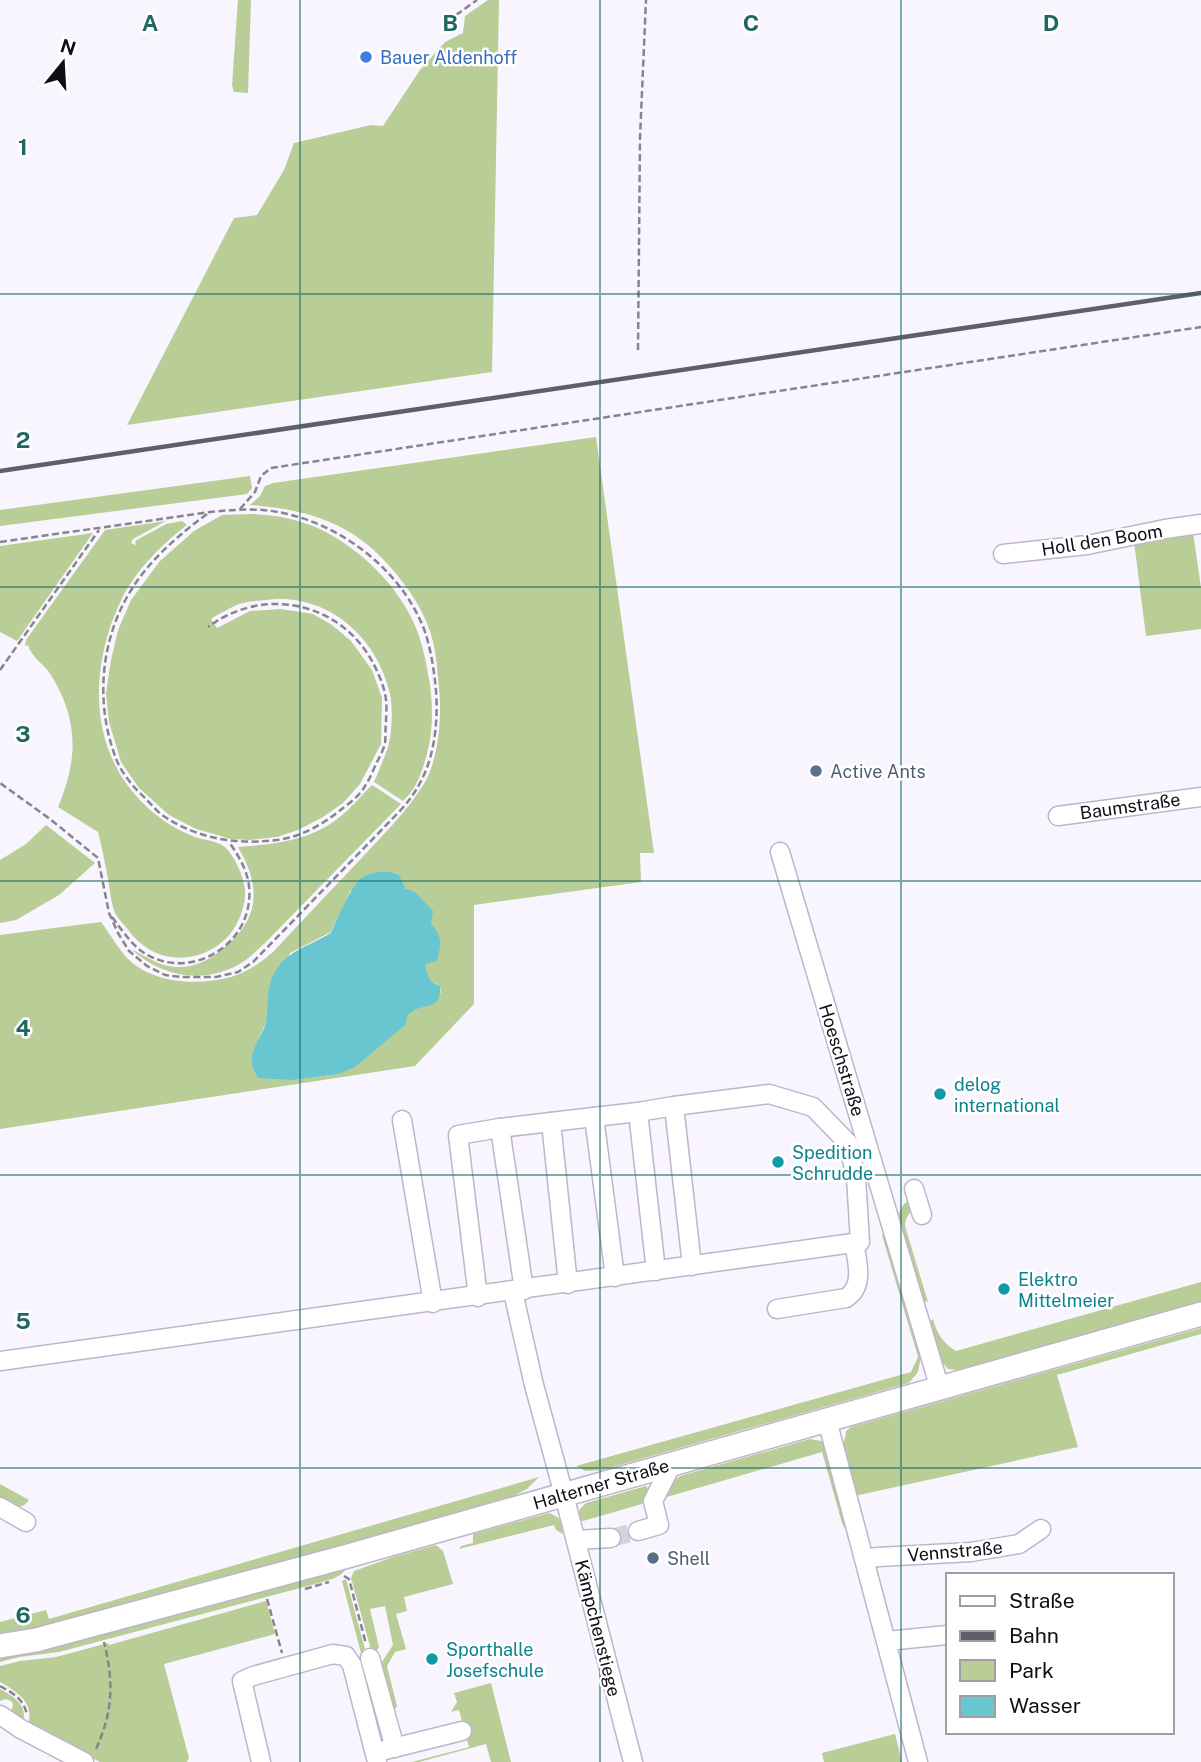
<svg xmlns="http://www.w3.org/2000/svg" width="1201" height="1762" font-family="'Public Sans',sans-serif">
<rect width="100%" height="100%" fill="#f9f5fe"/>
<g fill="#b9cd96" fill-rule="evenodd">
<path d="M238,0h13l-3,93 -14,-1 -2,-7z"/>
<path d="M488,0h11l-7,372 -365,53 107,-207 23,-3 27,-45 10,-27 77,-18 12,1 37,-56 25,-28 18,-9 2,-17z"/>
<path d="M596,437l58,416h-14l1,29 -167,23v99l-59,62 -415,63v-194l101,-13c9,12 17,26 26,36 26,26 70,28 104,19 16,-4 30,-15 42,-25 28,-30 56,-60 84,-89 24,-26 50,-51 68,-81 14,-25 17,-66 14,-94 -2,-20 -3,-43 -11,-62 -6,-16 -16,-32 -27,-46 -40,-53 -85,-70 -151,-75l10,-9 5,-10 8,-3zM405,888l10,4c4,9 14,23 15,32 4,19 -20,50 10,62l1,6 -6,10 -24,9 -5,7 -67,56 -45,6 -41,-28 14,-32 23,-67 41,-21c5,-14 14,-27 19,-41z"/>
<path d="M250,476l2,12 -5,6 -247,32v-16z"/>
<path d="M222,515c14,0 29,-2 43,0 18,1 45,8 61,17 39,21 77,59 92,101 6,17 9,34 12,52 3,23 3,46 -3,69 -5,18 -10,34 -24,47l-29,-19c5,-12 10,-23 14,-35 4,-13 5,-40 2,-53 -13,-58 -64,-102 -124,-94 -9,1 -19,1 -27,4 -9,4 -20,10 -28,15l6,9 33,-17 31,-2 32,5 19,11 19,16 21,29 10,28 -1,46 -21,40 -17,19 -20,14 -25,13 -21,7 -27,3 -19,-1 -35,-10 -27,-14 -30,-27 -18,-26 -12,-40 -3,-29 5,-33 7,-30 13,-30 29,-39 34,-30z"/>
<path d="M166,521l-33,18 -2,4 5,2 -1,-4 31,-17 16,-3 5,4c-22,17 -43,37 -58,61 -7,10 -11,22 -16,33 -24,65 -20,137 33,187 12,12 28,22 44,29 10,5 27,5 35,12 10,10 18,28 20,42 1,13 -3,25 -9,36 -15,28 -53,41 -82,27 -12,-6 -20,-14 -28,-25 -3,-3 -7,-8 -10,-12 -5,-10 -6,-25 -8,-36 -3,-16 -6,-31 -10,-47l-40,-25c20,-47 21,-87 -7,-132 -6,-10 -20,-18 -23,-30l-3,1 1,-6 79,-110z"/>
<path d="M1193,532l8,56v41l-55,7 -12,-94z"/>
<path d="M93,533l-76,108 -17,-9v-86z"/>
<path d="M372,785l29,19 -136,139c-10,9 -19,19 -31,24 -35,17 -75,8 -103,-18 15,7 27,17 45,18 17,1 31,-6 44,-16 40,-30 42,-63 18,-104 37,-3 73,-6 103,-31 11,-9 21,-21 31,-31z"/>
<path d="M46,825l49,38 -36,32 -43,25 -16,3v-63l26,-16z"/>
<path d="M912,1198l4,10c-8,5 -10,9 -11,18l23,76 -8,-2 -23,-84 7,-12z"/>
<path d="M882,1235l3,1 36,121 -3,15 -9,11 -307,87 -17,1 -9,-5 335,-94 7,-15z"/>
<path d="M1201,1282v20l-243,68 -10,-1 -11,-13 -10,-32 6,-5c4,15 10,24 23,32z"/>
<path d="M1201,1328v6l-144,41 21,72 -219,48 -3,-1 -13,-48 3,-13 -1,-1 6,-5z"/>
<path d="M810,1439l11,2 5,4 24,84 -4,1 -4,-7 -20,-71 -155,45 -1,-1c0,-8 8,-16 14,-20z"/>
<path d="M539,1477l-12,12 -14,7 -352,101 -161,40v-15l46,-12 3,9z"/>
<path d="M0,1484l29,16c-8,12 -18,5 -29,0z"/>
<path d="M646,1486l4,5 -8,13 -59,17 -6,-2 3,-10 6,-6z"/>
<path d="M549,1513c8,3 13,7 17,15l-4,1 1,5 -7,-4 -2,-5 -95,24 2,-3 12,-3v-9z"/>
<path d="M436,1545l7,6 10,33 -49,13 3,14 -11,3 10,35 -11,3 -8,14 10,40 -3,5 -2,1 -12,-47 13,-20 -8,-39 -15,3 9,38 -6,10 -22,-79 3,-7 39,-14z"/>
<path d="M345,1570c-5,8 -17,10 -26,13l-260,69 -40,5 -19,5v-4l37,-8 289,-78z"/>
<path d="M346,1579l42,155 -11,-22 -6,2 -2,-8 6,-1 -11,-40 -6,1 -2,-7 6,-2 -20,-76z"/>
<path d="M266,1601l9,33 -111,30 25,94 -2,4h-87l-72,-38c7,-21 -12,-33 -28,-42v-16l20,-5 36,-4 52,-14 1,2z"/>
<path d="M491,1683l20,79h-20l-5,-18 -67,18h-7l57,-15 -10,-37 -8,2 6,-10 -3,-9z"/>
<path d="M0,1689c13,7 28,16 23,32l-12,-8 2,-9 -2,-3 -5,-2 -6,2z"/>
<path d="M895,1734l7,28h-78l-2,-9z"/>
</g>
<path fill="#68c6d0" d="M380,872h10l9,3 6,13 10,4 18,19 -2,13c12,12 10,21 6,37l-12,3c2,10 3,18 15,22 4,31 -34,12 -34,38l-51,43 -16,7 -45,6 -36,-2c-2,-4 -6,-10 -6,-15 -2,-14 11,-28 14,-41 2,-8 1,-23 3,-33 7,-36 35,-40 62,-56 5,-13 22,-51 32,-56 5,-3 12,-4 17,-5z"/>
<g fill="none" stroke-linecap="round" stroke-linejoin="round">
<path stroke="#d6d2db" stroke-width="18" stroke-dasharray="18 9" stroke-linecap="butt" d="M611,1538l27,-7"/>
<defs>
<g id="minor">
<path d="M1003,554l84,-9 78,-16 36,-5"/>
<path d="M1058,816l143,-19"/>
<path d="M780,852l160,537"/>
<path d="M402,1120l31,183"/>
<path d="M914,1189l8,26"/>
<path d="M656,1271l-18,-159 36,-6"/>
<path d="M615,1277l-21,-160 44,-5"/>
<path d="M568,1284l-17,-162 43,-5"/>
<path d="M524,1290l-24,-162 51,-6"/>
<path d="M513,1292l21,93 30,110 69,267"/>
<path d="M478,1297l-20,-162 42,-7"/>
<path d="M777,1309l69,-11c19,-12 11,-37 8,-55"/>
<path d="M0,1361c287,-39 574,-77 860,-119l-4,-65 -8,-34 -35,-36 -44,-13 -95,12 18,160"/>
<path d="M827,1420l91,342"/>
<path d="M0,1507l26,15"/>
<path d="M638,1531l21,-6 -6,-24 19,-37"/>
<path d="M576,1540l35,-2"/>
<path d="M865,1559l13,-2 93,-5 48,-8 22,-15"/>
<path d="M887,1641l60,-6"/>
<path d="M370,1658l25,90"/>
<path d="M0,1715l21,14 63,33"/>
<path d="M385,1750l77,-19"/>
<path d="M261,1762l-19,-81 11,-5 80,-22 13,2 6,9 25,97"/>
</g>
<path id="major" d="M0,1646l36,-6 312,-84 853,-242"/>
</defs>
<use href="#minor" stroke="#bfb4ca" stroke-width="21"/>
<use href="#major" stroke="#bfb4ca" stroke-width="26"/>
<g stroke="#88848d" stroke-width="2.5" stroke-dasharray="7 3.5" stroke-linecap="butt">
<path d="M456,15l21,-15"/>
<path d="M638,350l2,-212 6,-138"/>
<path d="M240,509l15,-17 6,-16 10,-8 930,-141"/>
<path d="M207,514c-31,23 -61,49 -80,83 -28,50 -31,112 -10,164 6,14 18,28 29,38 6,6 12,14 19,18 34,22 72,28 112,23 23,-3 43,-14 61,-28 9,-7 22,-16 27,-26 5,-7 8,-16 12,-24 3,-6 7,-13 8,-19 1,-7 0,-14 1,-21 0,-7 1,-15 0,-22 -1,-12 -8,-28 -14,-39 -29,-52 -92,-72 -146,-45 -7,3 -12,7 -18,11"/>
<path d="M0,542l210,-30c18,-2 35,-3 53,-2 68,6 136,55 161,119 6,17 9,35 11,52 4,32 1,72 -14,100 -6,12 -13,21 -22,31l-146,150 -15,10 -22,5h-35l-16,-2 -18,-9 -18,-15 -11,-18 -9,-20 -11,-55 -48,-39 -50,-36"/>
<path d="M0,670l99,-140"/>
<path d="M112,917c9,12 17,24 28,33 42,32 104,2 109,-49 3,-23 -8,-42 -20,-59"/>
<path d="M344,1576l5,3 17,65"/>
<path d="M305,1589l24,-7"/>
<path d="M267,1599l15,54"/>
<path d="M0,1686c13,7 24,13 27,29"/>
<path d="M96,1749c17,-37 18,-67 8,-107"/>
</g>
<use href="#minor" stroke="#fff" stroke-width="18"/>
<use href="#major" stroke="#fff" stroke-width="23"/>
<path stroke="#625e67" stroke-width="4.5" d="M0,471l1201,-178"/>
</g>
<path fill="none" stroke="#1e6861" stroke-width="2" stroke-opacity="0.55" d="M300,0v1762M600,0v1762M901,0v1762M0,294h1201M0,587h1201M0,881h1201M0,1175h1201M0,1468h1201"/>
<circle fill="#3f7fe0" stroke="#fff" stroke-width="2.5" cx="366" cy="57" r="7"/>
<g fill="#5c6f8a" stroke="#fff" stroke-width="2.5">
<circle cx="816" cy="771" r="7"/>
<circle cx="653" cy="1558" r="7"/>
</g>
<g fill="#0f9aa8" stroke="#fff" stroke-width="2.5">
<circle cx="940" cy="1094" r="7"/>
<circle cx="778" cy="1162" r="7"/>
<circle cx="1004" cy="1289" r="7"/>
<circle cx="432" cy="1659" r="7"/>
</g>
<g text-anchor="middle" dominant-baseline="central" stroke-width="5" stroke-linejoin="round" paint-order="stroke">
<g font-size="18" fill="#366cbe" stroke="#fff" text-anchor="start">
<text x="380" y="57">Bauer Aldenhoff</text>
</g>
<g font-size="18" fill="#110d15" stroke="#fff">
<text transform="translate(1102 540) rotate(-9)">Holl den Boom</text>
<text transform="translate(1130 806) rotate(-8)">Baumstraße</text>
<text transform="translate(842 1060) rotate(73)">Hoeschstraße</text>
<text transform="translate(601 1484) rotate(-16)">Halterner Straße</text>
<text transform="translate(955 1551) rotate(-5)">Vennstraße</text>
<text transform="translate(598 1628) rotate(76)">Kämpchenstiege</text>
</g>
<g font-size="18" fill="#4e5e75" stroke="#fff" text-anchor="start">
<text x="830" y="771">Active Ants</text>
<text x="667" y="1558">Shell</text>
</g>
<g font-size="18" fill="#0d838f" stroke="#fff" text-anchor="start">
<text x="954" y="1084">delog<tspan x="954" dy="21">international</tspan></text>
<text x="792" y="1152">Spedition<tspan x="792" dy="21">Schrudde</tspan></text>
<text x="1018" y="1279">Elektro<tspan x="1018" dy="21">Mittelmeier</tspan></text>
<text x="446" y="1649">Sporthalle<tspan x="446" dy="21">Josefschule</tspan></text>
</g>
</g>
<g font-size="23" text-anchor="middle" font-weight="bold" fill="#1e6861" stroke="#fff" stroke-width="5" stroke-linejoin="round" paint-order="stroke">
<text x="150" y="31">A</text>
<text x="450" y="31">B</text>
<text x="751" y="31">C</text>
<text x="1051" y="31">D</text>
<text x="23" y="155">1</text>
<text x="23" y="448">2</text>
<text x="23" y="742">3</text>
<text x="23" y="1036">4</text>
<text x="23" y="1329">5</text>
<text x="23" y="1623">6</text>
</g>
<rect x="946" y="1573" width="228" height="161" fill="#ffffff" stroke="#a09ea1" stroke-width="2"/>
<rect x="960" y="1596" width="35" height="10" fill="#ffffff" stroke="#a09ea1" stroke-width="2"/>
<text x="1009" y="1608" font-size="21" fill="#110d15">Straße</text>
<rect x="960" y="1631" width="35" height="10" fill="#625e67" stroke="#a09ea1" stroke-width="2"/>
<text x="1009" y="1643" font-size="21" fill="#110d15">Bahn</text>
<rect x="960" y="1660" width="35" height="21" fill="#b9cd96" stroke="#a09ea1" stroke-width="2"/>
<text x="1009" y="1678" font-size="21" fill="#110d15">Park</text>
<rect x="960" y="1696" width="35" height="21" fill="#68c6d0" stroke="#a09ea1" stroke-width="2"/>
<text x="1009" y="1713" font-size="21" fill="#110d15">Wasser</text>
<g transform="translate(63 63) rotate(18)" stroke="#ffffff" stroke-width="5" paint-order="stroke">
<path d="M0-5L12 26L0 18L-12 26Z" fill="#110d15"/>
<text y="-10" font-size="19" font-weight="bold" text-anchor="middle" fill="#110d15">N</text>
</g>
</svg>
